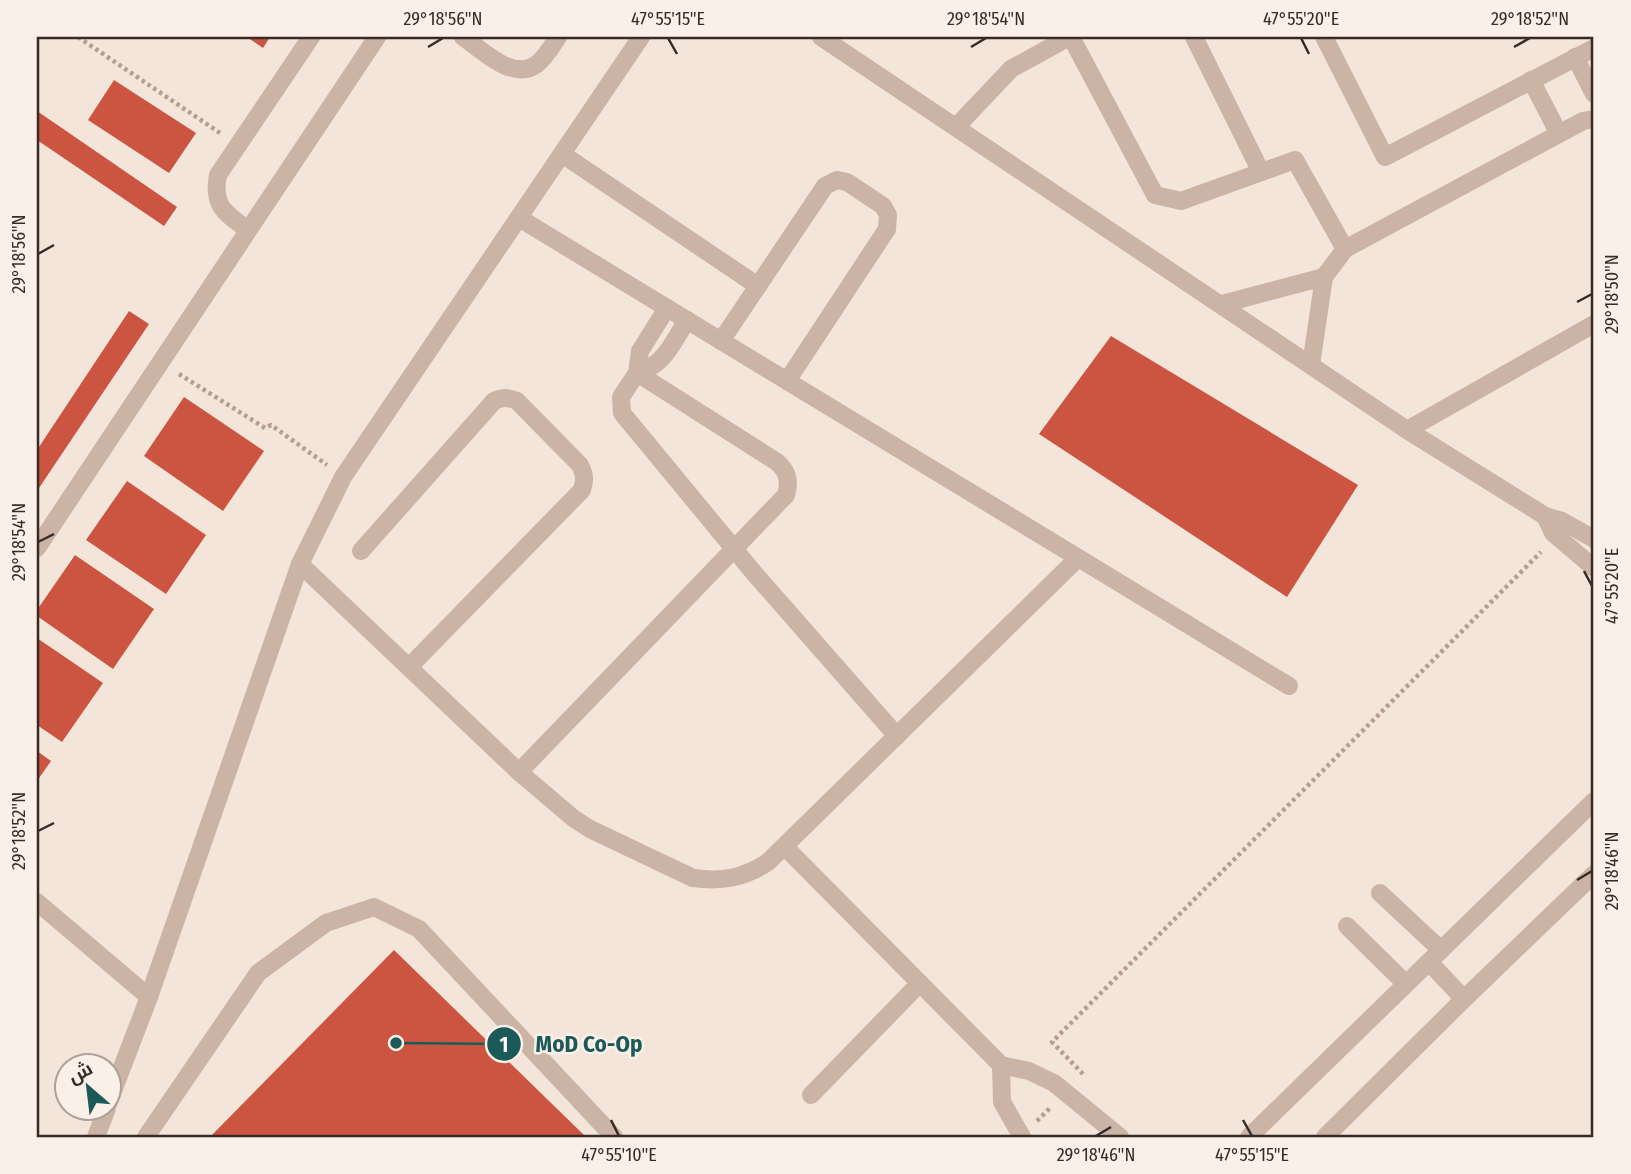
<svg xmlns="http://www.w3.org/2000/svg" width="1631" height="1174" font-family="'Fira Sans Condensed',Cairo,sans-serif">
<rect width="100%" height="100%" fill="#f3e5da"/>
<g fill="#cb5540">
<path d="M247,37h23l-7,11z"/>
<path d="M114,80l82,53 -27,40 -81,-53z"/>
<path d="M37,111l140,96 -13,19 -127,-86z"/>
<path d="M129,311l20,13 -112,167v-41z"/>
<path d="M1111,336l247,149 -71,112 -248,-163z"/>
<path d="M184,397l80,54 -41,60 -79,-55z"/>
<path d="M127,481l79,54 -40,59 -80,-54z"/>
<path d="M75,555l79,54 -41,60 -76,-53v-6z"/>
<path d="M37,638l66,45 -41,59 -25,-17z"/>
<path d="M37,751l14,10 -14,20z"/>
<path d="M394,950l192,187h-376z"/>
</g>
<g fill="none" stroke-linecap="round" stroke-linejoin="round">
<g stroke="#b79d90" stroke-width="4.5" stroke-dasharray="3.5 3.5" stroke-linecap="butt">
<path d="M78,37l142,96"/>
<path d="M179,374l86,54 6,-3 56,40"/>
<path d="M1083,1074l-31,-32 489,-490"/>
<path d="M1037,1121l14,-14"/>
</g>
<g stroke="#cbb3a6" stroke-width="18">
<path d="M463,37c19,13 50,45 74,27 9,-7 15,-18 21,-27"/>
<path d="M821,37l586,393 138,86 17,5 32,18"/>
<path d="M1071,37l84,158 26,6 114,-41 50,89"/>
<path d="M1194,37l67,135"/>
<path d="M1324,37l61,120 209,-109"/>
<path d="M1575,57l19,37"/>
<path d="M1531,80l28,54"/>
<path d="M956,127l55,-58 58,-32"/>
<path d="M562,154l196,132"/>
<path d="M519,218l770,468"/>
<path d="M248,230c-23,-17 -36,-24 -30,-55l93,-138"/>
<path d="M1222,304l102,-27"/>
<path d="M667,308l-27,43 -3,22 -16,24 1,16 132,160 143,163"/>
<path d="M721,341l104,-155 12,-6 10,2 36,24 5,9 -1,14 -100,152"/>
<path d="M1311,365l13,-88 21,-28 238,-128 11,-2"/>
<path d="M637,373c26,-6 37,-32 50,-53"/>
<path d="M1407,430l187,-106"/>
<path d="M1545,516l8,17 41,35"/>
<path d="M37,548l340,-511"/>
<path d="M361,551l133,-150c9,-4 14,-4 23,0l63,64c5,10 5,15 2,25l-173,177"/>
<path d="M300,564l219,208 54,46 17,11 103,49c29,4 51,0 75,-16l310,-304"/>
<path d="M519,772l267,-277c4,-14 2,-23 -9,-33l-140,-89"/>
<path d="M785,847l216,218 28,6 25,12 66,54"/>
<path d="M1380,893l61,57"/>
<path d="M37,902l112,95"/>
<path d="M1347,926l59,58"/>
<path d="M1429,962l35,37"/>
<path d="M1001,1065l1,37 20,35"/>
<path d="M811,1095l109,-112"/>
<path d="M108,1104l41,-107 151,-433 43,-87 298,-440"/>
<path d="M96,1137l11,-29"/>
<path d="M146,1137l112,-164 68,-50 48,-16 45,22 195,208"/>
<path d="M1249,1137l345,-336"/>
<path d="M1325,1137l139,-138 130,-125"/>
</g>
</g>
<path fill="none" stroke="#372b27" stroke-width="2.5" d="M668,38l9,16M1301,38l8,16M428,47l15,-9M971,47l15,-9M1514,47l16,-9M38,254l16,-9M1577,302l15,-8M38,542l16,-8M1584,571l8,15M38,831l16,-8M1577,880l15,-9M611,1120l8,16M1243,1120l9,16M1096,1136l15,-9"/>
<path fill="none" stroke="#1b5a59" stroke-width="2.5" d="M396 1043L504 1044"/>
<g fill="#1b5a59" stroke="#faf0e7" stroke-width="2.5">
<circle cx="396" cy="1043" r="7"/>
<circle cx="504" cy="1044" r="18"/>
</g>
<g font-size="21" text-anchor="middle" font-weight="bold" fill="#fff">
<text x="504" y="1052">1</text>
</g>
<g font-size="23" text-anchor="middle" font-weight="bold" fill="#1b5a59" stroke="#faf0e7" stroke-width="5" stroke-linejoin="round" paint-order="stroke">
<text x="589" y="1052">MoD Co-Op</text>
</g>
<rect width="1631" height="1174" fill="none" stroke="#faf0e7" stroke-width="77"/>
<g transform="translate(88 1087) rotate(332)"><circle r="33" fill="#faf0e7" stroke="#aca19a" stroke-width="2"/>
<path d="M0-5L12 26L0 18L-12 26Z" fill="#1b5a59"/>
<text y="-10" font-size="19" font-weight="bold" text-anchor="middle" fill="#372b27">ش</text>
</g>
<rect x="38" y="38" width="1554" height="1098" fill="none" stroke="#372b27" stroke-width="2.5"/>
<g font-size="18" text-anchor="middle" fill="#372b27">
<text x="443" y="25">29°18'56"N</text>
<text x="668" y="25">47°55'15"E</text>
<text x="986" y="25">29°18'54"N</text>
<text x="1301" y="25">47°55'20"E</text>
<text x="1530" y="25">29°18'52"N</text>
<text transform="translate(19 254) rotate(-90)" y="6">29°18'56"N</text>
<text transform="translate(1612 294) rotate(-90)" y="6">29°18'50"N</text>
<text transform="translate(19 542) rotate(-90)" y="6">29°18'54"N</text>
<text transform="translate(1612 586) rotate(-90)" y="6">47°55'20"E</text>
<text transform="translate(19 831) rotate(-90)" y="6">29°18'52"N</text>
<text transform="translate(1612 871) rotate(-90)" y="6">29°18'46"N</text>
<text x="619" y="1161">47°55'10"E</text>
<text x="1096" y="1161">29°18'46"N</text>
<text x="1252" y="1161">47°55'15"E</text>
</g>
</svg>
